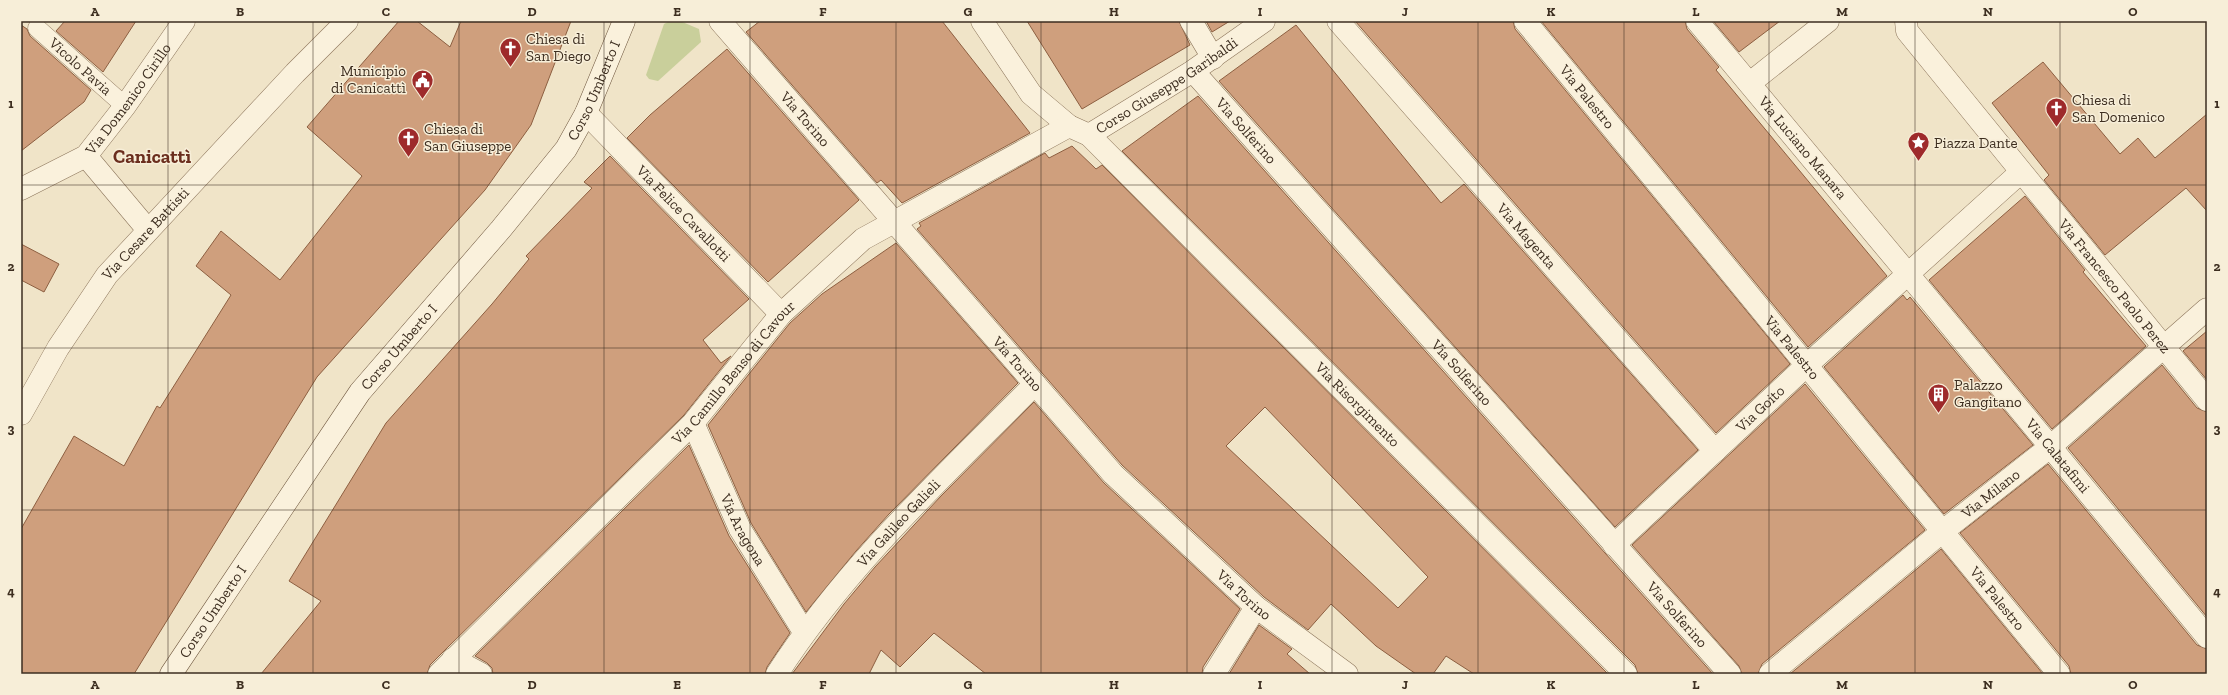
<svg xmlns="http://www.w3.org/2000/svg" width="2228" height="695" font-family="'Zilla Slab',serif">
<rect width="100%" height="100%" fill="#f0e4c8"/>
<path fill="#c9cf9b" d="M670,21h10l19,8 2,13 -43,39 -9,-2 -3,-4 18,-51z"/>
<g fill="#cf9f7d" stroke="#8d5f41" fill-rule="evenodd">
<path d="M65,21h71l-33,51 -47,-41z"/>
<path d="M399,21h18l33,26 11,-26h110l-40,104 -46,65 -168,187 -183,297h-113v-145l53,-93 50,30 33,-60 3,2 71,-113 -35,-29 25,-35 59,49 82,-104 -55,-49z"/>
<path d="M760,21h182l88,112 -128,70 -21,-23 -4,3 -131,-151z"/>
<path d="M1027,21h152l11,24 -108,64z"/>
<path d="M1206,21h24l-18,11z"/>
<path d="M1355,21h158l2,8 275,335 -74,69z"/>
<path d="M1541,21h144l2,8 32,38 -3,3 171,206 -79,71z"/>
<path d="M1713,21h67l-41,31z"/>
<path d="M21,25l6,4 3,7 61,54 -7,12 -63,49z"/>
<path d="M1296,25l145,178 23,-19 234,266 -83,77 -396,-446z"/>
<path d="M727,49l132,151 -91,82 -141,-144 23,-23z"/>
<path d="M2043,62l77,92 18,-16 17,20 52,-44v97l-21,-23 -81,67 -61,-75 5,-5 -57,-72z"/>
<path d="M1198,96l407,457 108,121h-75l-3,-9 -513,-514z"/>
<path d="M1072,146l24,23 6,-4 506,509h-134l-28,-18 -13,18h-17l-40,-28 -45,-42 -23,26 -44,-33 -142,-132 -205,-236 4,-3 -2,-3 126,-70 4,5zM1265,407l163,170 -30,31 -172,-162z"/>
<path d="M610,156l139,143 -46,41 18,23 10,-7 -47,59 -238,234 -16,16 -3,9h-166l60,-73 -32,-20 97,-158 106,-119 37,-45 -3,-3 66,-68 -8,-6z"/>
<path d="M2025,196l60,74 -2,2 63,74 -94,83 -123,-149z"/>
<path d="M896,243l122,140 -129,131 -33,37 -50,61 -55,-89 -43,-98 82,-102 32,-29z"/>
<path d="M21,244l38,20 -15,28 -23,-12z"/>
<path d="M1903,295l4,5 3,-3 123,148 -89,69 -120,-147z"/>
<path d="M2207,331v49l-24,-29z"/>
<path d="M2162,365l35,43 10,4v205l-139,-169z"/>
<path d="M1805,384l120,146 -163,134 -4,10h-16l-3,-8 -107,-121z"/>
<path d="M1034,402l70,81 136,126 -37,58 -1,7h-216l-52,-41 -34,34 -19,-17 -12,24h-77l52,-70 31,-37 66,-71z"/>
<path d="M689,445l40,91 61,97 -23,34 -2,7h-272l-1,-6 -5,-5 -12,-7z"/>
<path d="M2048,464l149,181 10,4v25h-136l-2,-8 -109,-133z"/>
<path d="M1941,549l102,125h-253z"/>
<path d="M1259,625l33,24 -5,5 23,20h-81z"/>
</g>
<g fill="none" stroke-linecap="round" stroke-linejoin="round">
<defs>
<g id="lane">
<path id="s1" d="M37,28l88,78"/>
</g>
<g id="street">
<path id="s2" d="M720,21l393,453 143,133 91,67"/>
<path id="s3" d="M982,21l49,73 38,32 20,9 537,539"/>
<path d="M1191,21l22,37"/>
<path id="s4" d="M1338,21l377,430"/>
<path id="s5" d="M1525,21l534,653"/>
<path id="s6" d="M1697,21l211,253 299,363"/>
<path id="s7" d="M1906,21l1,10 300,369"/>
<path id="s8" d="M1193,71l537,603"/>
<path d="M1750,83l78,-62"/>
<path id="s9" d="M586,113l195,201"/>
<path id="s10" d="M1089,135l104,-64 71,-50"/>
<path d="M86,156l62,74"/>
<path id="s11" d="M21,189l65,-33 39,-50 59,-85"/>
<path id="s12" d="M21,414l37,-66 49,-73 188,-202 52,-52"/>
<path id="s13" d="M693,423l47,106 64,103"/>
<path id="s14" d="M1614,545l193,-180 214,-193"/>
<path d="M453,659l28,15"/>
<path id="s15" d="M439,674l254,-251 88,-109 82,-75 206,-113"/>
<path id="s16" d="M777,674c70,-109 167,-198 258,-290"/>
<path d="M1214,674l42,-67"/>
<path id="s17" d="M1770,674l173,-143 107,-84 157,-138"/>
</g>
<g id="secondary">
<path id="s18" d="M171,674l189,-282 141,-163 65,-80 20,-36 38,-92"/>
</g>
</defs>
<use href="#lane" stroke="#8d765c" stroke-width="19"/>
<use href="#street" stroke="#8d765c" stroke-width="23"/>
<use href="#secondary" stroke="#6f573f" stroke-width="23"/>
<use href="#lane" stroke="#faf1dc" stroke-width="18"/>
<use href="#street" stroke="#faf1dc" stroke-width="22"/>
<use href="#secondary" stroke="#faf1dc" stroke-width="22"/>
</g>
<path fill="none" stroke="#3d2e20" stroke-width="1" stroke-opacity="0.55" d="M168,21v653M313,21v653M459,21v653M604,21v653M750,21v653M896,21v653M1041,21v653M1187,21v653M1332,21v653M1478,21v653M1624,21v653M1769,21v653M1915,21v653M2060,21v653M21,185h2186M21,348h2186M21,510h2186"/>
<defs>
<symbol id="church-pin" viewBox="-11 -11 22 30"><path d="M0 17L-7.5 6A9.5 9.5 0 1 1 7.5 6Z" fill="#9e2a2b" stroke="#f7eed8"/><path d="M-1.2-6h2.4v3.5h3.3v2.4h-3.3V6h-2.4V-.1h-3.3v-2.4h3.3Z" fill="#fff"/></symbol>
<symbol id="civic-pin" viewBox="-11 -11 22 30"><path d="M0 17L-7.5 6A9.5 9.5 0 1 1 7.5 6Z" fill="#9e2a2b" stroke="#f7eed8"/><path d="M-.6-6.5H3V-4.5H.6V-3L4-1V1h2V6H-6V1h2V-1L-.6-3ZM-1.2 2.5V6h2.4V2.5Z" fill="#fff"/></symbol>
<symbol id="sight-pin" viewBox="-11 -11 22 30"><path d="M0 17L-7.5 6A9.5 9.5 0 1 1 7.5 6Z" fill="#9e2a2b" stroke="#f7eed8"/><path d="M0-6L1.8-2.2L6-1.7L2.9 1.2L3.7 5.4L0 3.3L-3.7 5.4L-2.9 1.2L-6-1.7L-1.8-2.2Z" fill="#fff"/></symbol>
<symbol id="building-pin" viewBox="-11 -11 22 30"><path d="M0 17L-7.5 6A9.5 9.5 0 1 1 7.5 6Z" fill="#9e2a2b" stroke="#f7eed8"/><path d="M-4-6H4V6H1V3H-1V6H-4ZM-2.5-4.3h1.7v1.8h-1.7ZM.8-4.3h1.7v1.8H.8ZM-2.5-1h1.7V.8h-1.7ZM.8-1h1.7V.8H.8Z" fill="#fff"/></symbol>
</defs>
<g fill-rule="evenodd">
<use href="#church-pin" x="498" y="36" width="25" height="34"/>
<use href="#civic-pin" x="410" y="68" width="25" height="34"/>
<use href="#church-pin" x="2044" y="96" width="25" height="34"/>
<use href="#church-pin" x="396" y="126" width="25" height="34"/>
<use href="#sight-pin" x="1906" y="130" width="25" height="34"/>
<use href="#building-pin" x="1926" y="382" width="25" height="34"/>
</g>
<g text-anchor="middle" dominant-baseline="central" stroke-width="3" stroke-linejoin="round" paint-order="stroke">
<g font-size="15" fill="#3d2e20" stroke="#f7eed8" text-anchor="start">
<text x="526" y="39">Chiesa di<tspan x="526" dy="17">San Diego</tspan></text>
<text x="406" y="71" text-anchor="end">Municipio<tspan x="406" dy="17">di Canicattì</tspan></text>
<text x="2072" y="100">Chiesa di<tspan x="2072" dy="17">San Domenico</tspan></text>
<text x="424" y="129">Chiesa di<tspan x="424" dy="17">San Giuseppe</tspan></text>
<text x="1934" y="143">Piazza Dante</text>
<text x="1954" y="385">Palazzo<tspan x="1954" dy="17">Gangitano</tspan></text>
</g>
<g font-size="15" fill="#3d2e20" stroke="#f7eed8">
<text stroke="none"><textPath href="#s1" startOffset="58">Vicolo Pavia</textPath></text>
<text stroke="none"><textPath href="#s10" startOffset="92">Corso Giuseppe Garibaldi</textPath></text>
<text stroke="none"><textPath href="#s18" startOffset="723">Corso Umberto I</textPath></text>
<text stroke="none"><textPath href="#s5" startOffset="98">Via Palestro</textPath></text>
<text stroke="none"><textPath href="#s11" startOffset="144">Via Domenico Cirillo</textPath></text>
<text stroke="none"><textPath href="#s2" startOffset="130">Via Torino</textPath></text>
<text stroke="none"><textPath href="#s8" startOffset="80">Via Solferino</textPath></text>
<text stroke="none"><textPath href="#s6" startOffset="165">Via Luciano Manara</textPath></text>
<text stroke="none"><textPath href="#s9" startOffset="140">Via Felice Cavallotti</textPath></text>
<text stroke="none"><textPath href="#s12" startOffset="220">Via Cesare Battisti</textPath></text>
<text stroke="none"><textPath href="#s4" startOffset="286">Via Magenta</textPath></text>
<text stroke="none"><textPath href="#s7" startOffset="339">Via Francesco Paolo Perez</textPath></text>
<text stroke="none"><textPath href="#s18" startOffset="399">Corso Umberto I</textPath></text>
<text stroke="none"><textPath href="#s5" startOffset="422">Via Palestro</textPath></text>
<text stroke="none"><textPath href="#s2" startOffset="454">Via Torino</textPath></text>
<text stroke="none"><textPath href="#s15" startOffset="422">Via Camillo Benso di Cavour</textPath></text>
<text stroke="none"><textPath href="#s8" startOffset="404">Via Solferino</textPath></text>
<text stroke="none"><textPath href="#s3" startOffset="540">Via Risorgimento</textPath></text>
<text stroke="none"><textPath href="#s14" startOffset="200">Via Goito</textPath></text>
<text stroke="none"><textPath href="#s6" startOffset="565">Via Calatafimi</textPath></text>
<text stroke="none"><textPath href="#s17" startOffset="285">Via Milano</textPath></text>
<text stroke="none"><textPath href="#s16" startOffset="194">Via Galileo Galieli</textPath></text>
<text stroke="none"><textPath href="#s13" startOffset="118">Via Aragona</textPath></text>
<text stroke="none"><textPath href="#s2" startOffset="778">Via Torino</textPath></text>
<text stroke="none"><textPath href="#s5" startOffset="746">Via Palestro</textPath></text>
<text stroke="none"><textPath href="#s18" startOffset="75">Corso Umberto I</textPath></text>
<text stroke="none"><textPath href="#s8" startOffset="728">Via Solferino</textPath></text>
</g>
<g font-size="19" font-weight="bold" fill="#6b2e1e" stroke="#f7eed8">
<text x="152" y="156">Canicattì</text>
</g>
</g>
<rect width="2228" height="695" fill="none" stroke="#f7eed8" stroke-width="44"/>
<rect x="22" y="22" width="2184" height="651" fill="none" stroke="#3d2e20" stroke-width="1.5"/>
<g font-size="13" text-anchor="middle" font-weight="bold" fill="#3d2e20">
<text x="95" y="16">A</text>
<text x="240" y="16">B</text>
<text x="386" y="16">C</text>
<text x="532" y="16">D</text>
<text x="677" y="16">E</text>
<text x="823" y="16">F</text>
<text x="968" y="16">G</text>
<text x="1114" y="16">H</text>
<text x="1260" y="16">I</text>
<text x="1405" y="16">J</text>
<text x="1551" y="16">K</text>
<text x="1696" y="16">L</text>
<text x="1842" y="16">M</text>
<text x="1988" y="16">N</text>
<text x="2133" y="16">O</text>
<text x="11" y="108">1</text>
<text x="2217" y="108">1</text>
<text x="11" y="271">2</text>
<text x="2217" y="271">2</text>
<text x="11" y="433">3</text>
<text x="2217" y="433">3</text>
<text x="11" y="596">4</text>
<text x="2217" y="596">4</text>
<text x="95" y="689">A</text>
<text x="240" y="689">B</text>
<text x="386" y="689">C</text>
<text x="532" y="689">D</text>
<text x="677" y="689">E</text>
<text x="823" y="689">F</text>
<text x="968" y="689">G</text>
<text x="1114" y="689">H</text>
<text x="1260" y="689">I</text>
<text x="1405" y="689">J</text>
<text x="1551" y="689">K</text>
<text x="1696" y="689">L</text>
<text x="1842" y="689">M</text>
<text x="1988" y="689">N</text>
<text x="2133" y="689">O</text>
</g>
</svg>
